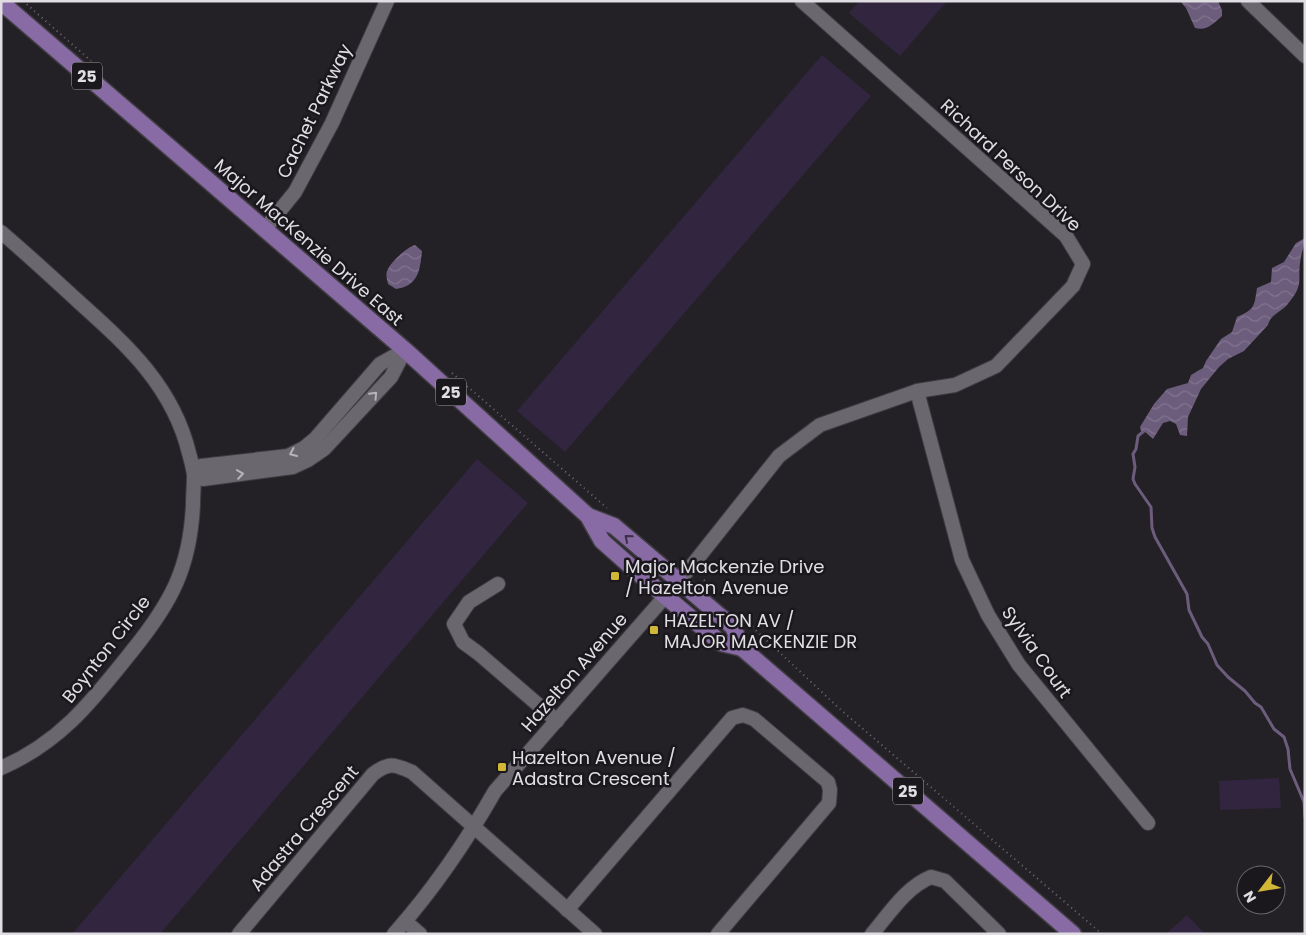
<svg xmlns="http://www.w3.org/2000/svg" width="1306" height="935" font-family="Poppins,sans-serif">
<defs>
<pattern id="water-waves" width="16" height="10" patternUnits="userSpaceOnUse" patternTransform="scale(1.25)"><rect width="16" height="10" fill="#6d5d7d"/><path d="M0 5q4-4 8 0t8 0" fill="none" stroke="#82748f"/></pattern>
</defs>
<rect width="100%" height="100%" fill="#232026"/>
<g fill="#32253f">
<path d="M859,1h88l-47,55 -51,-43z"/>
<path d="M822,55l49,41 -306,356 -48,-41z"/>
<path d="M477,459l51,44 -368,431h-88z"/>
<path d="M1279,778l2,30 -61,2 -1,-29z"/>
<path d="M1187,915l17,18 -38,1z"/>
</g>
<g fill="url(#water-waves)">
<path d="M1180,1h38l4,9v6c-9,8 -15,15 -27,12l-9,-20z"/>
<path d="M1305,238c0,7 -3,12 -4,19 -5,24 5,26 -14,48 -6,7 -17,10 -19,20l-24,26 -16,8 -9,8 -18,22 -13,28 -1,19 -7,-1 -4,-11 -6,-3 -7,2 -10,16 -9,-8h-3l-1,-4 14,-23 13,-15 21,-6 3,-8 12,-7 3,-7 15,-22 11,-7 5,-15c18,-8 17,-10 20,-29l14,-6 1,-14 12,-6 12,-19z"/>
<path d="M415,245l7,6c-2,20 -4,35 -26,38l-8,-5c-1,-5 -3,-10 0,-15 4,-8 19,-22 27,-24z"/>
</g>
<g fill="none" stroke-linecap="round" stroke-linejoin="round">
<path stroke="#6d5d7d" stroke-width="3" d="M1144,431l-6,5 -2,13 -3,5 2,13 -2,12 2,5 16,23 1,21 3,9 32,57 2,16 13,27 6,7 9,21 11,12 17,14 10,12 6,4 13,22 10,8 4,12 2,20 14,33 1,15"/>
<defs>
<g id="minor">
<path d="M1248,1l57,55"/>
<path d="M264,230l31,-38 37,-69 55,-122"/>
<path d="M1,232c27,23 53,47 79,71 48,43 93,84 109,150 2,7 4,14 5,22 0,10 -1,20 -1,30 -3,63 -22,98 -61,146 -40,50 -71,91 -131,117"/>
<path d="M917,391l45,169 26,55 31,50 129,158"/>
<path d="M194,473l9,6 90,-12 15,-7 16,-11 67,-72 14,-27"/>
<path d="M194,473l7,-7 87,-10 16,-8 11,-9 65,-75 25,-14"/>
<path d="M498,584l-29,18 -15,22 9,18 15,11 79,68"/>
<path d="M567,910l165,-192 11,-3 11,4 74,63 2,8 -1,13 -111,131"/>
<path d="M405,921l15,13"/>
<path d="M239,934l134,-160c16,-12 21,-10 39,-2l183,162"/>
<path d="M394,934c39,-44 72,-92 101,-143l195,-223 89,-112 41,-31 97,-34 38,-6 41,-19 77,-80 10,-22 -17,-28 -264,-235"/>
<path d="M872,934c17,-20 34,-47 59,-57l14,4 54,53"/>
</g>
<g id="major">
<path d="M1,2l404,348 183,166 14,25 44,39 75,63 21,5"/>
<path d="M588,516l26,10 119,101 9,21 331,286"/>
</g>
</defs>
<use href="#minor" stroke="#3f3d42" stroke-width="16"/>
<use href="#major" stroke="#3f3d42" stroke-width="19"/>
<g stroke="#6c696f" stroke-width="2" stroke-dasharray="1 4" stroke-linecap="butt">
<path d="M23,1l68,60"/>
<path d="M452,373l155,135"/>
<path d="M704,580l12,13"/>
<path d="M745,620l96,90 261,224"/>
</g>
<use href="#minor" stroke="#6a676e" stroke-width="14"/>
<use href="#major" stroke="#886aa5" stroke-width="16"/>
</g>
<defs><path id="oneway-chevron" d="M-2-3.5L2.5 0L-2 3.5" fill="none" stroke-width="1.6" stroke-linecap="round" stroke-linejoin="round" transform="scale(1.25)"/></defs>
<g stroke="#b7b4b9">
<use href="#oneway-chevron" transform="translate(374 395) rotate(-47)"/>
<use href="#oneway-chevron" transform="translate(293 453) rotate(156)"/>
<use href="#oneway-chevron" transform="translate(240 474) rotate(-8)"/>
</g>
<use stroke="#3b3046" href="#oneway-chevron" transform="translate(628 538) rotate(-139)"/>
<g fill="#d2b736" stroke="#1a171d" stroke-width="2">
<rect x="610" y="571" width="10" height="10" rx="2.5"/>
<rect x="649" y="625" width="10" height="10" rx="2.5"/>
<rect x="497" y="762" width="10" height="10" rx="2.5"/>
</g>
<g text-anchor="middle" dominant-baseline="central" stroke-width="5" stroke-linejoin="round" paint-order="stroke">
<g fill="#1a171d" stroke="#a5a2a7" stroke-width="1">
<rect x="72" y="62.5" width="30" height="27" rx="4"/>
<rect x="436" y="378.5" width="30" height="27" rx="4"/>
<rect x="893" y="777.5" width="30" height="27" rx="4"/>
</g>
<g font-size="16" font-weight="bold" fill="#e0dee2">
<text x="87" y="76">25</text>
<text x="451" y="392">25</text>
<text x="908" y="791">25</text>
</g>
<g font-size="18" fill="#e0dee2" stroke="#1a171d">
<text transform="translate(314 111) rotate(-64)">Cachet Parkway</text>
<text transform="translate(1011 165) rotate(43)">Richard Person Drive</text>
<text transform="translate(309 242) rotate(41)">Major MacKenzie Drive East</text>
<text transform="translate(106 649) rotate(-52)">Boynton Circle</text>
<text transform="translate(1037 652) rotate(55)">Sylvia Court</text>
<text transform="translate(574 672) rotate(-49)">Hazelton Avenue</text>
<text transform="translate(304 828) rotate(-50)">Adastra Crescent</text>
</g>
<g font-size="18" fill="#e0dee2" stroke="#1a171d" text-anchor="start">
<text x="625" y="566">Major Mackenzie Drive<tspan x="625" dy="21">/ Hazelton Avenue</tspan></text>
<text x="664" y="620">HAZELTON AV /<tspan x="664" dy="21">MAJOR MACKENZIE DR</tspan></text>
<text x="512" y="757">Hazelton Avenue /<tspan x="512" dy="21">Adastra Crescent</tspan></text>
</g>
</g>
<rect width="1306" height="935" fill="none" stroke="#e0dee2" stroke-width="5"/>
<g transform="translate(1261 890) rotate(239)"><circle r="24" fill="#1a171d" stroke="#69676c"/>
<path d="M0-4L9 19L0 12L-9 19Z" fill="#d2b736"/>
<text y="-8" font-size="14" font-weight="bold" text-anchor="middle" fill="#e0dee2">N</text>
</g>
</svg>
